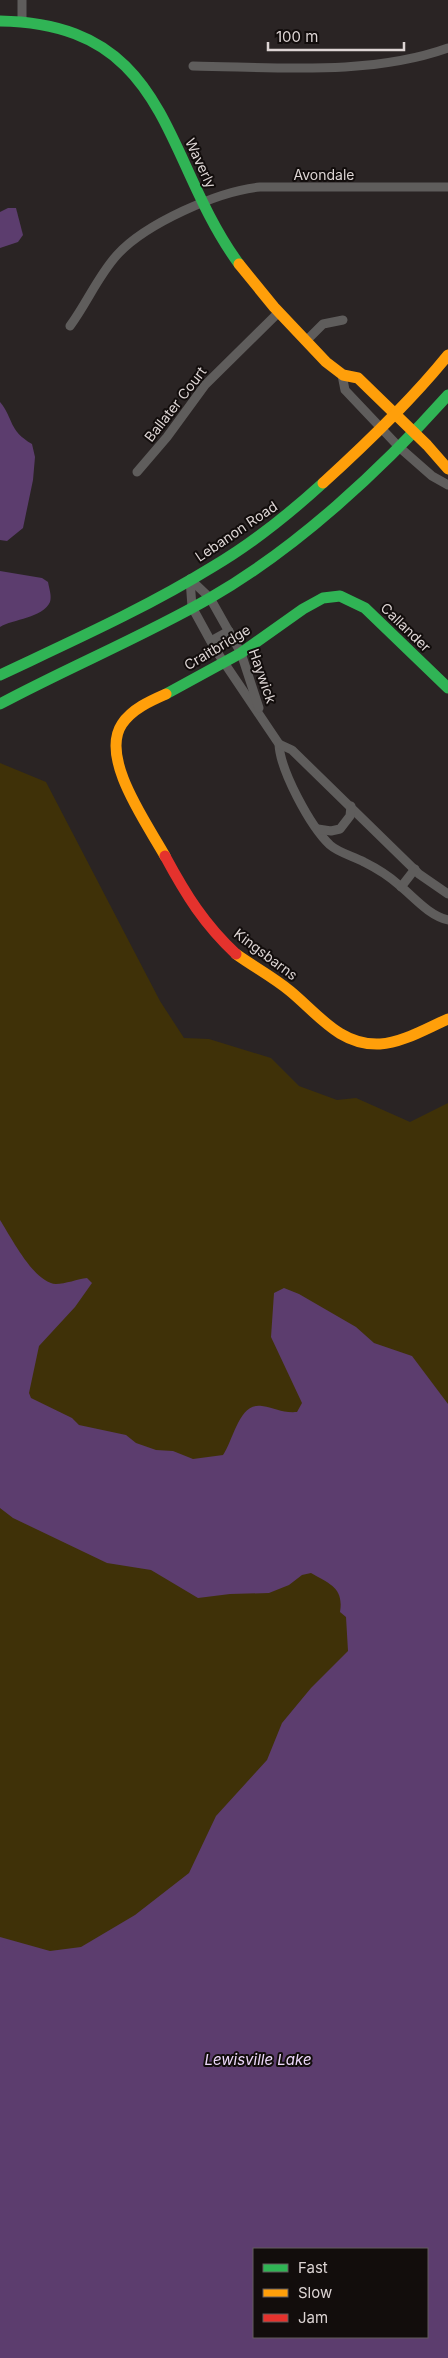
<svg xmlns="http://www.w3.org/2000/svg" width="448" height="2358" font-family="Inter,sans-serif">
<rect width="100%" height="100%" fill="#2a2424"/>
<path fill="#3f3108" d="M0,763l46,19 114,219 24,37 25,1 62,19 28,28 38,14 19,-2 54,24 38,-19v856l-413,399h-35z"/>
<g fill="#5c3d6e" fill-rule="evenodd">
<path d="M8,208h8l7,27 -5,7 -18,6v-36z"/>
<path d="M0,402c14,17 8,28 32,42l3,13 -2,23 -10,48 -16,13 -7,-1z"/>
<path d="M0,571l42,7 6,4c1,6 4,14 2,20 -7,16 -37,17 -50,25z"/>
<path d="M0,1220c11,17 34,63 56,64 9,0 22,-5 31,-6l5,5 -17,24 -36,39 -10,47 2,5 41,20 7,7 47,10 10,8 20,7 17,1 20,8 30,-4c11,-16 16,-53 39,-49 14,2 19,7 35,6l5,-9 -31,-66 3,-44 10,-5 15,6 57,33 18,16 38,13 36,48v954h-448v-421l50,14 31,-4 54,-32 54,-42 27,-57 51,-56 15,-37 29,-35 37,-37 -2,-34 -6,-5c4,-24 -10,-28 -29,-39l-9,2 -13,10 -20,8 -39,1 -32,4 -47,-28 -44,-7 -94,-45 -13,-10zM254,2249h173v88h-173z"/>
</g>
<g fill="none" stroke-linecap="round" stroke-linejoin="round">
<g stroke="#5f5d5c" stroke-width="9">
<path d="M22,21v-21"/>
<path d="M193,66c83,1 177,10 255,-18"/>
<path d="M70,326c17,-23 28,-50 47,-71 28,-31 101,-64 143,-68h188"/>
<path d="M306,341l17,-17 20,-4"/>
<path d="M342,375l3,15 54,57 33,29 16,9"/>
<path d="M137,472l30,-35 38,-52 74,-73"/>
<path d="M190,579l2,28 23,42 64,95c1,26 31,82 51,101 9,8 23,11 34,17 12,6 25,14 35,23 15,12 29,30 49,35"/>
<path d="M190,579l20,19 31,55 18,55"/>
<path d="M211,641l18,-10"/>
<path d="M279,744l13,6 127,124 29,20"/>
<path d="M318,829l13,2 9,-2 10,-13 1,-10"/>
<path d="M401,887l14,-18"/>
</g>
<g stroke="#30b455" stroke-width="11">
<path d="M0,21c171,3 161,136 239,243"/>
<path d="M0,675c72,-34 146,-67 214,-109 39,-23 76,-53 109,-83"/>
<path d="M166,694l75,-41 62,-44 20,-11 17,-2 25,12 83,80"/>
<path d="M0,704c69,-37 142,-67 210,-106 87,-50 171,-128 238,-203"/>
</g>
<g stroke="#ff9f0a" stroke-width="11">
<path d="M239,264l35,43 52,55 17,13 15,3 69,67 21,24"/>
<path d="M323,483c44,-40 88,-82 125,-128"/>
<path d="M165,856c-17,-31 -66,-98 -43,-132 10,-15 28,-23 44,-30"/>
<path d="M236,954c18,13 37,23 54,37 28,23 50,55 90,53 22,-1 47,-16 68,-25"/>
</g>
<path stroke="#e5322d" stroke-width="11" d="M165,856c21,39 39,68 71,98"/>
</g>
<g text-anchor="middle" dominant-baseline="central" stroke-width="4" stroke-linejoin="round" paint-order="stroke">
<g font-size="14" fill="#ddd5d4" stroke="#120d0c">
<text transform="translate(201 163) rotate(65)">Waverly</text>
<text x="324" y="174">Avondale</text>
<text transform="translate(175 404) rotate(-52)">Ballater Court</text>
<text transform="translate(236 531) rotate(-34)">Lebanon Road</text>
<text transform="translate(406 627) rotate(44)">Callander</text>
<text transform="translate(217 647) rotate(-31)">Craitbridge</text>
<text transform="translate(263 676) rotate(71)">Haywick</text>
<text transform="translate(266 954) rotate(37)">Kingsbarns</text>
</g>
<g font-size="15" font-style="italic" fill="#edd8fa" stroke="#120d0c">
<text x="258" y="2059">Lewisville Lake</text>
</g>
</g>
<rect x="253" y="2248" width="175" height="90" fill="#120d0c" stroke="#635d5c"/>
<rect x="263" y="2264" width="25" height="8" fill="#30b455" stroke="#635d5c"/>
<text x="298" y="2273" font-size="15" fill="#ddd5d4">Fast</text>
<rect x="263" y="2289" width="25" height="8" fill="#ff9f0a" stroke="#635d5c"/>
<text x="298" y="2298" font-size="15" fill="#ddd5d4">Slow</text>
<rect x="263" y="2314" width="25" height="8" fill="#e5322d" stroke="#635d5c"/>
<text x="298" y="2323" font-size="15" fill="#ddd5d4">Jam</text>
<path d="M268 42v8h136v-8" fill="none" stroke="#ddd5d4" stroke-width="2.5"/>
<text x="276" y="42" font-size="15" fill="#ddd5d4" stroke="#120d0c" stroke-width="4" paint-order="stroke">100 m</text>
</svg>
